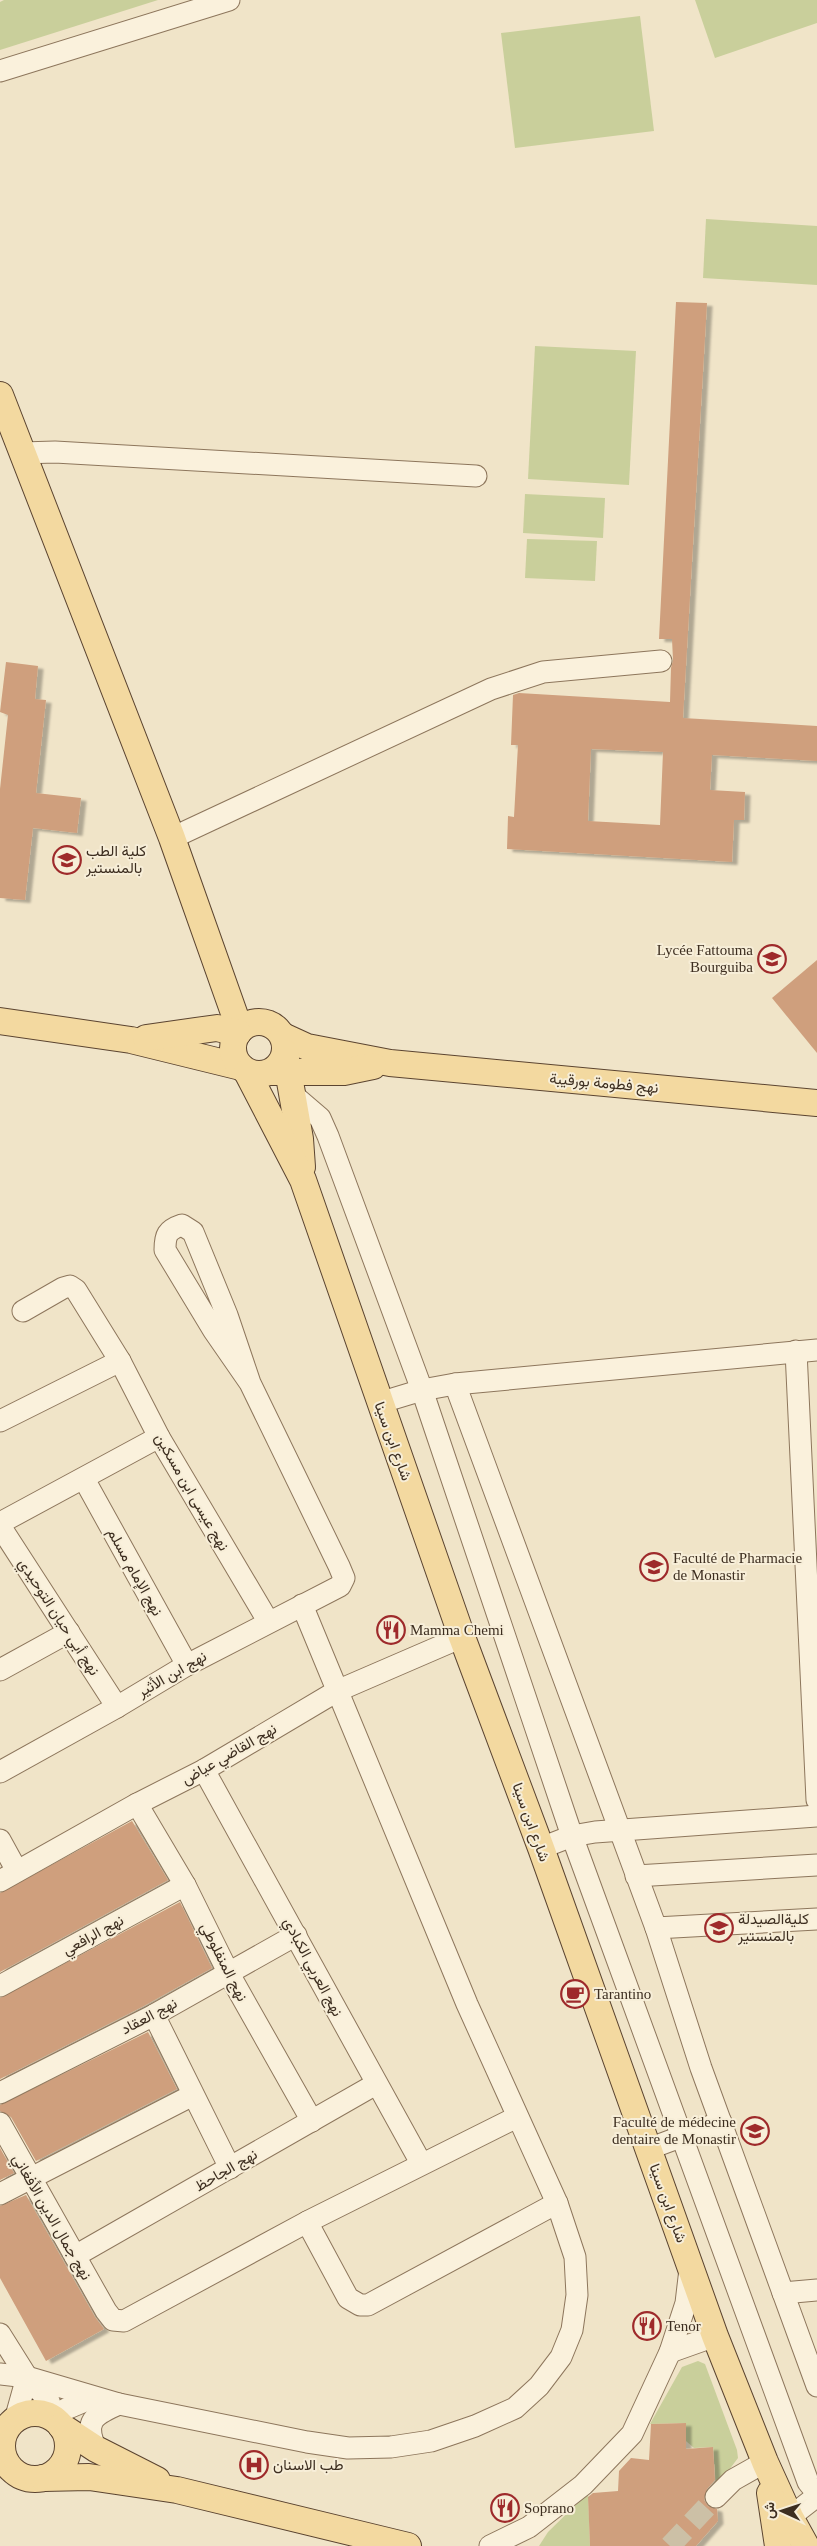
<svg xmlns="http://www.w3.org/2000/svg" width="817" height="2546" font-family="'Times New Roman',Vazirmatn,serif">
<defs>
<filter id="shadow"><feDropShadow dx="5.5" dy="3" stdDeviation="1" flood-color="#0004"/></filter>
</defs>
<rect width="100%" height="100%" fill="#f0e4c8"/>
<g fill="#c9cf9b">
<path d="M4,0h154l-158,50v-48z"/>
<path d="M695,0h122v23l-102,35z"/>
<path d="M640,16l14,115 -139,17 -14,-115z"/>
<path d="M706,219l111,7v59l-114,-7z"/>
<path d="M535,346l101,5 -7,134 -101,-6z"/>
<path d="M525,494l80,4 -2,40 -80,-5z"/>
<path d="M527,539l70,2 -2,40 -70,-3z"/>
<path d="M698,2361l7,3 32,86 1,8 -22,29 -3,-40 -19,1 -8,-7v-18l-36,1 32,-57z"/>
<path d="M588,2493l2,53h-51l9,-14z"/>
</g>
<g fill="#cf9f7d" fill-rule="evenodd" filter="url(#shadow)">
<path d="M676,302l31,1 -24,415 134,8v35l-105,-6 -2,35 35,2 -1,28h-10l-2,42 -225,-13 1,-33 6,1 4,-72h-7l2,-50 6,-2 151,9 1,-34 2,-8 -1,-21h-13zM591,749l72,3 -3,73 -72,-4z"/>
<path d="M6,662l32,4 -3,33 11,1 -10,93 45,5 -4,35 -44,-5 -8,72 -25,-2v-109l8,-74 -8,-3z"/>
<path d="M817,960v93l-45,-55z"/>
<path d="M132,1821l36,59 -168,92v-79z"/>
<path d="M180,1902l32,66 -70,39 -142,72v-81z"/>
<path d="M148,2032l29,57 -141,72 -25,-44 -11,-6v-6z"/>
<path d="M0,2148l14,25 -14,7z"/>
<path d="M26,2195l69,122 9,12 -58,32 -46,-83v-72z"/>
<path d="M686,2423v26l27,-2 2,33 -8,9 -3,11 4,6 9,3 1,12 -22,25h-106l-2,-49 5,-4 25,-2 1,-20 12,-13 18,2 2,-36z"/>
</g>
<g fill="none" stroke-linecap="round" stroke-linejoin="round">
<path stroke="#ccc0a6" stroke-width="21" stroke-dasharray="21 11" stroke-linecap="butt" d="M670,2546l46,-49"/>
<defs>
<g id="minor">
<path d="M0,71l229,-71"/>
<path d="M22,453l33,-1 421,24"/>
<path d="M172,838l319,-149 52,-17 118,-11"/>
<path d="M292,1094l28,24 8,18 94,254 150,446 236,646 9,11"/>
<path d="M23,1311l40,-23 7,-2 6,4 44,71 39,76 109,184"/>
<path d="M796,1351l21,449"/>
<path d="M455,1384l201,544 161,-9"/>
<path d="M379,1403l43,-13 33,-6 362,-34"/>
<path d="M0,1421l120,-60"/>
<path d="M84,1479l103,186"/>
<path d="M0,1523l159,-86"/>
<path d="M0,1526l117,181"/>
<path d="M0,1670l69,-38"/>
<path d="M204,1770l217,393"/>
<path d="M0,1772l117,-65 70,-42 153,-79 4,-8 -5,-12 -89,-183 -36,-52 -49,-81c0,-15 2,-20 17,-25l11,7 34,83 23,68"/>
<path d="M137,1804l48,81 44,89 83,147"/>
<path d="M0,1840l17,31"/>
<path d="M541,1848l31,-12 23,-4 222,-16"/>
<path d="M636,1876l181,-11"/>
<path d="M0,1881l137,-77 67,-34 133,-79 125,-54"/>
<path d="M656,1928l45,140 116,318"/>
<path d="M0,1986l185,-101"/>
<path d="M154,2015l76,153"/>
<path d="M0,2093l154,-78 142,-80"/>
<path d="M0,2123l106,188 7,9 11,1 183,-99 210,-105"/>
<path d="M648,2149l73,-27"/>
<path d="M0,2194l193,-99"/>
<path d="M307,2222l41,76 12,7h8l189,-102"/>
<path d="M75,2256l301,-172"/>
<path d="M783,2293l34,-3"/>
<path d="M0,2334l27,43"/>
<path d="M670,2352l45,-16"/>
<path d="M0,2374l27,3 92,27 188,38 41,6 43,-1 40,-6 44,-15 40,-18 24,-22 22,-29 11,-27 5,-35 -2,-38 -18,-54 -90,-199 -165,-399"/>
<path d="M15,2420l12,-43 22,24 4,17 13,-9 26,-11"/>
<path d="M96,2449c-13,-28 -2,-34 23,-45"/>
<path d="M716,2497l17,-17 32,-18"/>
<path d="M790,2517l27,-21"/>
<path d="M490,2546l39,-19 54,-42 49,-51 38,-82 16,-49 4,-34"/>
</g>
<g id="major">
<path d="M0,395l172,443 68,192"/>
<path d="M0,1021l131,19 110,27"/>
<circle cx="259" cy="1048" r="26"/>
<path d="M283,1036l24,11 83,16 427,40"/>
<path d="M146,1038l71,-10 21,5"/>
<path d="M285,1053l15,86 2,28"/>
<path d="M247,1072l56,108 159,457 79,211 174,488 50,126 25,55 16,29"/>
<path d="M272,1072h72l29,-6"/>
<circle cx="35" cy="2446" r="33"/>
<path d="M61,2426l35,23 61,31"/>
<path d="M43,2478l46,-1 88,13 231,56"/>
<path d="M770,2493l8,53"/>
</g>
</defs>
<use href="#minor" stroke="#8d765c" stroke-width="23"/>
<use href="#major" stroke="#5b4430" stroke-width="28"/>
<use href="#minor" stroke="#faf1dc" stroke-width="21"/>
<use href="#major" stroke="#f3d9a0" stroke-width="26"/>
</g>
<defs>
<symbol id="university-ring" viewBox="-11 -11 22 22"><circle r="9.5" fill="#f7eed8" stroke="#9e2a2b" stroke-width="1.5"/><path d="M0-5L7-2L0 1L-7-2ZM-4 1L0 2.5L4 1V4Q0 6-4 4Z" fill="#9e2a2b"/></symbol>
<symbol id="school-ring" viewBox="-11 -11 22 22"><circle r="9.5" fill="#f7eed8" stroke="#9e2a2b" stroke-width="1.5"/><path d="M0-5L7-2L0 1L-7-2ZM-4 1L0 2.5L4 1V4Q0 6-4 4Z" fill="#9e2a2b"/></symbol>
<symbol id="restaurant-ring" viewBox="-11 -11 22 22"><circle r="9.5" fill="#f7eed8" stroke="#9e2a2b" stroke-width="1.5"/><path d="M-5-6h1v4h1v-4h1v4h1v-4h1v5L-1.5 .5V6h-2V.5L-5-1ZM5-6V6H3V1.5H1.5Q1.5-4 5-6Z" fill="#9e2a2b"/></symbol>
<symbol id="cafe-ring" viewBox="-11 -11 22 22"><circle r="9.5" fill="#f7eed8" stroke="#9e2a2b" stroke-width="1.5"/><path d="M-5.5-4.5H6V0H3Q3 3.5 0 3.5H-2.5Q-5.5 3.5-5.5 0ZM3-3.2v2h1.7v-2ZM-6 4.5H4V6H-6Z" fill="#9e2a2b"/></symbol>
<symbol id="hospital-ring" viewBox="-11 -11 22 22"><circle r="9.5" fill="#f7eed8" stroke="#9e2a2b" stroke-width="1.5"/><path d="M-5-5h3v3.5h4V-5h3V5h-3V1.5h-4V5h-3Z" fill="#9e2a2b"/></symbol>
</defs>
<g fill-rule="evenodd">
<use href="#university-ring" x="51" y="844" width="32" height="32"/>
<use href="#school-ring" x="756" y="943" width="32" height="32"/>
<use href="#university-ring" x="638" y="1551" width="32" height="32"/>
<use href="#restaurant-ring" x="375" y="1614" width="32" height="32"/>
<use href="#university-ring" x="703" y="1912" width="32" height="32"/>
<use href="#cafe-ring" x="559" y="1978" width="32" height="32"/>
<use href="#university-ring" x="739" y="2115" width="32" height="32"/>
<use href="#restaurant-ring" x="631" y="2310" width="32" height="32"/>
<use href="#hospital-ring" x="238" y="2449" width="32" height="32"/>
<use href="#restaurant-ring" x="489" y="2492" width="32" height="32"/>
</g>
<g text-anchor="middle" dominant-baseline="central" stroke-width="4" stroke-linejoin="round" paint-order="stroke">
<g font-size="15" fill="#3d2e20" stroke="#f7eed8" text-anchor="start">
<text x="86" y="851">كلية الطب<tspan x="86" dy="17">بالمنستير</tspan></text>
<text x="753" y="950" text-anchor="end">Lycée Fattouma<tspan x="753" dy="17">Bourguiba</tspan></text>
<text x="673" y="1558">Faculté de Pharmacie<tspan x="673" dy="17">de Monastir</tspan></text>
<text x="410" y="1630">Mamma Chemi</text>
<text x="738" y="1919">كليةالصيدلة<tspan x="738" dy="17">بالمنستير</tspan></text>
<text x="594" y="1994">Tarantino</text>
<text x="736" y="2122" text-anchor="end">Faculté de médecine<tspan x="736" dy="17">dentaire de Monastir</tspan></text>
<text x="666" y="2326">Tenor</text>
<text x="273" y="2465">طب الاسنان</text>
<text x="524" y="2508">Soprano</text>
</g>
<g font-size="15" fill="#3d2e20" stroke="#f7eed8">
<text transform="translate(604 1083) rotate(5)">نهج فطومة بورقيبة</text>
<text transform="translate(393 1441) rotate(70)">شارع ابن سينا</text>
<text transform="translate(192 1492) rotate(60)">نهج عيسى ابن مسكين</text>
<text transform="translate(135 1572) rotate(61)">نهج الإمام مسلم</text>
<text transform="translate(59 1617) rotate(57)">نهج أبي حيان التوحيدي</text>
<text transform="translate(172 1674) rotate(-30)">نهج ابن الأثير</text>
<text transform="translate(229 1754) rotate(-30)">نهج القاضي عياض</text>
<text transform="translate(531 1822) rotate(70)">شارع ابن سينا</text>
<text transform="translate(93 1935) rotate(-29)">نهج الرافعي</text>
<text transform="translate(224 1962) rotate(63)">نهج المنفلوطي</text>
<text transform="translate(313 1967) rotate(62)">نهج العربي الكبادي</text>
<text transform="translate(149 2016) rotate(-28)">نهج العقاد</text>
<text transform="translate(226 2170) rotate(-30)">نهج الجاحظ</text>
<text transform="translate(668 2203) rotate(70)">شارع ابن سينا</text>
<text transform="translate(52 2217) rotate(60)">نهج جمال الدين الأفغاني</text>
</g>
</g>
<g transform="translate(782 2511) rotate(273)" stroke="#f7eed8" stroke-width="4" paint-order="stroke">
<path d="M0-4L9 19L0 12L-9 19Z" fill="#3d2e20"/>
<text y="-8" font-size="14" font-weight="bold" text-anchor="middle" fill="#3d2e20">ش</text>
</g>
</svg>
